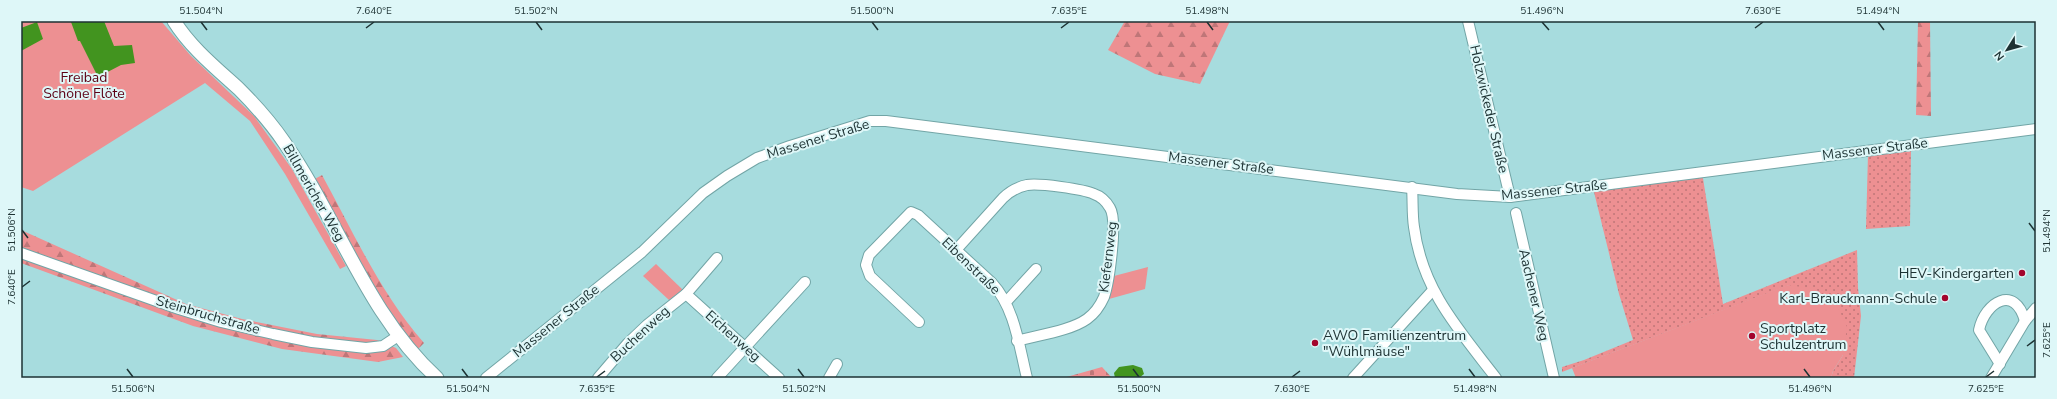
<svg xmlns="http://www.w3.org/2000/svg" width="2057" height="399" font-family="'Nunito Sans',sans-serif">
<defs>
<pattern id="grass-dots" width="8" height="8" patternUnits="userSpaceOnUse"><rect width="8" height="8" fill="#ed9092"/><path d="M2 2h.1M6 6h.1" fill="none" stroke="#bf7678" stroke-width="1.8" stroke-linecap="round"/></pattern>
<pattern id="forest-firs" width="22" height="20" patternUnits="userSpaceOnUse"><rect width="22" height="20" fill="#ed9092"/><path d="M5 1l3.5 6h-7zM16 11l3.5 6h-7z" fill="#bf7678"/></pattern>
<pattern id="cemetery-stones" width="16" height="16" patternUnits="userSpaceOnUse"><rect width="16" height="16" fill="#ed9092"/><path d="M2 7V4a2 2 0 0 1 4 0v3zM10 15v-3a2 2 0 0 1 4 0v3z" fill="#bf7678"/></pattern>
</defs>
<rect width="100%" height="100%" fill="#a7dcde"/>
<g fill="url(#grass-dots)">
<path d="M1911,148l-1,78 -44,3 2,-75z"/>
<path d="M1702,172l21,132 134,-54 1,38 3,28 -7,62h-23l2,-7 10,-16 -54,-70 -227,87v-5l22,-7 49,-20 -14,-46 -26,-106z"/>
</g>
<g fill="url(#forest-firs)">
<path d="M1125,21h105l-30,63 -45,-10 -47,-24z"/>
<path d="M1918,21h12l1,95 -15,-1z"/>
<path d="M322,175c31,57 59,119 102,168l-6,6c-44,-51 -73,-110 -105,-169z"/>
<path d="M21,230l165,74 56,15 75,15 60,6 19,8 7,9 -25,5 -96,-13 -89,-23 -172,-63z"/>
</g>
<path fill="url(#cemetery-stones)" d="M1102,367l10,11h-49z"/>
<g fill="#ed9092">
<path d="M21,21h140l30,35 63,60 38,53 54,97 -6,3 -55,-95 -35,-53 -45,-38 -172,108 -12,-4z"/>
<path d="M656,264l27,26 -14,10 -26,-24z"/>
<path d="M1148,267l-3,22 -36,10 5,-23z"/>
<path d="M1788,285l27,4 21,14 11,24 -4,28 -10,16 -2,7h-255l-4,-10z"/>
</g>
<g fill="#42941f">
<path d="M73,21h31l10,25 18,-1 3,18 -14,2 -23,12 -18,-36h-2l-7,-19z"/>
<path d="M37,22l6,17 -22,12v-23z"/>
<path d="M1133,365l9,3 2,6 -5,4h-24l-1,-5 5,-6z"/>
</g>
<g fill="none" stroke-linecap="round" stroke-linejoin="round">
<defs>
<g id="minor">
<path d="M1468,21l42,176"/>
<path d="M1412,187c1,13 0,27 2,40 8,63 45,103 82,151"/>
<path d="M1516,213l38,165"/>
<path d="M956,250l47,-52c7,-7 15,-11 24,-13 12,-2 56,4 67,9 6,2 12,7 16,14 8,13 -1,74 -6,89 -4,9 -10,17 -17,22 -17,12 -49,16 -70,22"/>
<path d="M21,253l158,56 42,13 52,12 39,8 54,6 17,-2 15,-10"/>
<path d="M686,294l93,84"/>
<path d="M1006,302l30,-33"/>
<path d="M919,322l-49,-46 -4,-11 3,-10 42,-43 7,3 74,68c23,25 27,63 35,95"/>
<path d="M2000,364l-21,-34c6,-28 36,-46 46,-9"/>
<path d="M486,378l156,-126 61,-59 24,-17 30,-18 33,-12 80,-25h16l571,73 53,3 526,-68"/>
<path d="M598,378l30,-35 19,-18 39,-31 31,-36"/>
<path d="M717,378l88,-96"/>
<path d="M829,378l8,-14"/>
<path d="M1353,378l80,-88"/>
<path d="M1991,378l34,-57 11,-13"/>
</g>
<path id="major" d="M174,21c17,27 42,47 65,68 17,17 32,34 45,53 54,77 82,171 153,236"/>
</defs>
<use href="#minor" stroke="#72a5a6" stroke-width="12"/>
<use href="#major" stroke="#72a5a6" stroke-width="15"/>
<use href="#minor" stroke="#fff" stroke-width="10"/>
<use href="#major" stroke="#fff" stroke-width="13"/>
</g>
<path fill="none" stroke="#1d3233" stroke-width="1.5" d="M201,22l6,8M536,22l6,8M872,22l6,8M1207,22l6,8M1542,22l7,8M1878,22l6,8M366,28l8,-6M1061,28l8,-6M1755,28l8,-6M2029,223l6,8M22,230l6,8M22,287l8,-6M2027,346l8,-6M127,369l6,8M462,369l6,8M798,369l6,8M1133,369l6,8M1469,369l6,8M1804,369l6,8M597,377l8,-6M1292,377l8,-6M1986,377l8,-6"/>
<g fill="#a3042c" stroke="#def7f8" stroke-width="1.5">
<circle cx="2022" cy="273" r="4"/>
<circle cx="1945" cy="298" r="4"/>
<circle cx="1752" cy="336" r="4"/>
<circle cx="1315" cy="343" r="4"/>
</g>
<g text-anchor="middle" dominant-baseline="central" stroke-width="4" stroke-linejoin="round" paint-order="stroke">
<g font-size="14" fill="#5c0115" stroke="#def7f8">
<text x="84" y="77">Freibad<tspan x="84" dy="16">Schöne Flöte</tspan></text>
</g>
<g font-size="14" fill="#1d3233" stroke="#def7f8">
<text transform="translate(1489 109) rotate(77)">Holzwickeder Straße</text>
<text transform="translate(818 139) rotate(-17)">Massener Straße</text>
<text transform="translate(1875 149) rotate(-7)">Massener Straße</text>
<text transform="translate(1221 163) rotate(7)">Massener Straße</text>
<text transform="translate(1554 190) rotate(-6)">Massener Straße</text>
<text transform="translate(314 193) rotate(60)">Billmericher Weg</text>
<text transform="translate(1108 257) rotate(-83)">Kiefernweg</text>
<text transform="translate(971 266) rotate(44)">Eibenstraße</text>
<text transform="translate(1534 295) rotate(77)">Aachener Weg</text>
<text transform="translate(208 315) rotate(16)">Steinbruchstraße</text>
<text transform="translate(556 321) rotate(-39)">Massener Straße</text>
<text transform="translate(640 334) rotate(-43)">Buchenweg</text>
<text transform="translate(733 336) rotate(42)">Eichenweg</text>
</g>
<g font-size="14" fill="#1d3233" stroke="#def7f8" text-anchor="end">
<text x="2014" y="273">HEV-Kindergarten</text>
<text x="1937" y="298">Karl-Brauckmann-Schule</text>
<text x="1760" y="328" text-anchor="start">Sportplatz<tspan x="1760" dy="16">Schulzentrum</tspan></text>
<text x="1323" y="335" text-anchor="start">AWO Familienzentrum<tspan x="1323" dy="16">"Wühlmäuse"</tspan></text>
</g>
</g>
<rect width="2057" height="399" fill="none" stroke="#def7f8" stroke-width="44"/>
<g transform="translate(2007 50) rotate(233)" stroke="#def7f8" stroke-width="3" paint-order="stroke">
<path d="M0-3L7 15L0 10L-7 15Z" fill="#1d3233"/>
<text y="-6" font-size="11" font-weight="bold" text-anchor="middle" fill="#1d3233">N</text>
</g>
<rect x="22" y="22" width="2013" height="355" fill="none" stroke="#1d3233" stroke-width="1.5"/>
<g font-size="10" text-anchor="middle" fill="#1d3233">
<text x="201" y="14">51.504°N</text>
<text x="374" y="14">7.640°E</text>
<text x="536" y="14">51.502°N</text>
<text x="872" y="14">51.500°N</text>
<text x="1069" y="14">7.635°E</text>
<text x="1207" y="14">51.498°N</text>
<text x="1542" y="14">51.496°N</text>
<text x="1763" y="14">7.630°E</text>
<text x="1878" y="14">51.494°N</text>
<text transform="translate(11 230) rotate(-90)" y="4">51.506°N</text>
<text transform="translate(2046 231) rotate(-90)" y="4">51.494°N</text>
<text transform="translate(11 287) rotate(-90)" y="4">7.640°E</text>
<text transform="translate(2046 340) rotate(-90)" y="4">7.625°E</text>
<text x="133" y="392">51.506°N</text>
<text x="468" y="392">51.504°N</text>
<text x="597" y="392">7.635°E</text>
<text x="804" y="392">51.502°N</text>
<text x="1139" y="392">51.500°N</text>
<text x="1292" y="392">7.630°E</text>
<text x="1475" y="392">51.498°N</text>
<text x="1810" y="392">51.496°N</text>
<text x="1986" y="392">7.625°E</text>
</g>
</svg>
